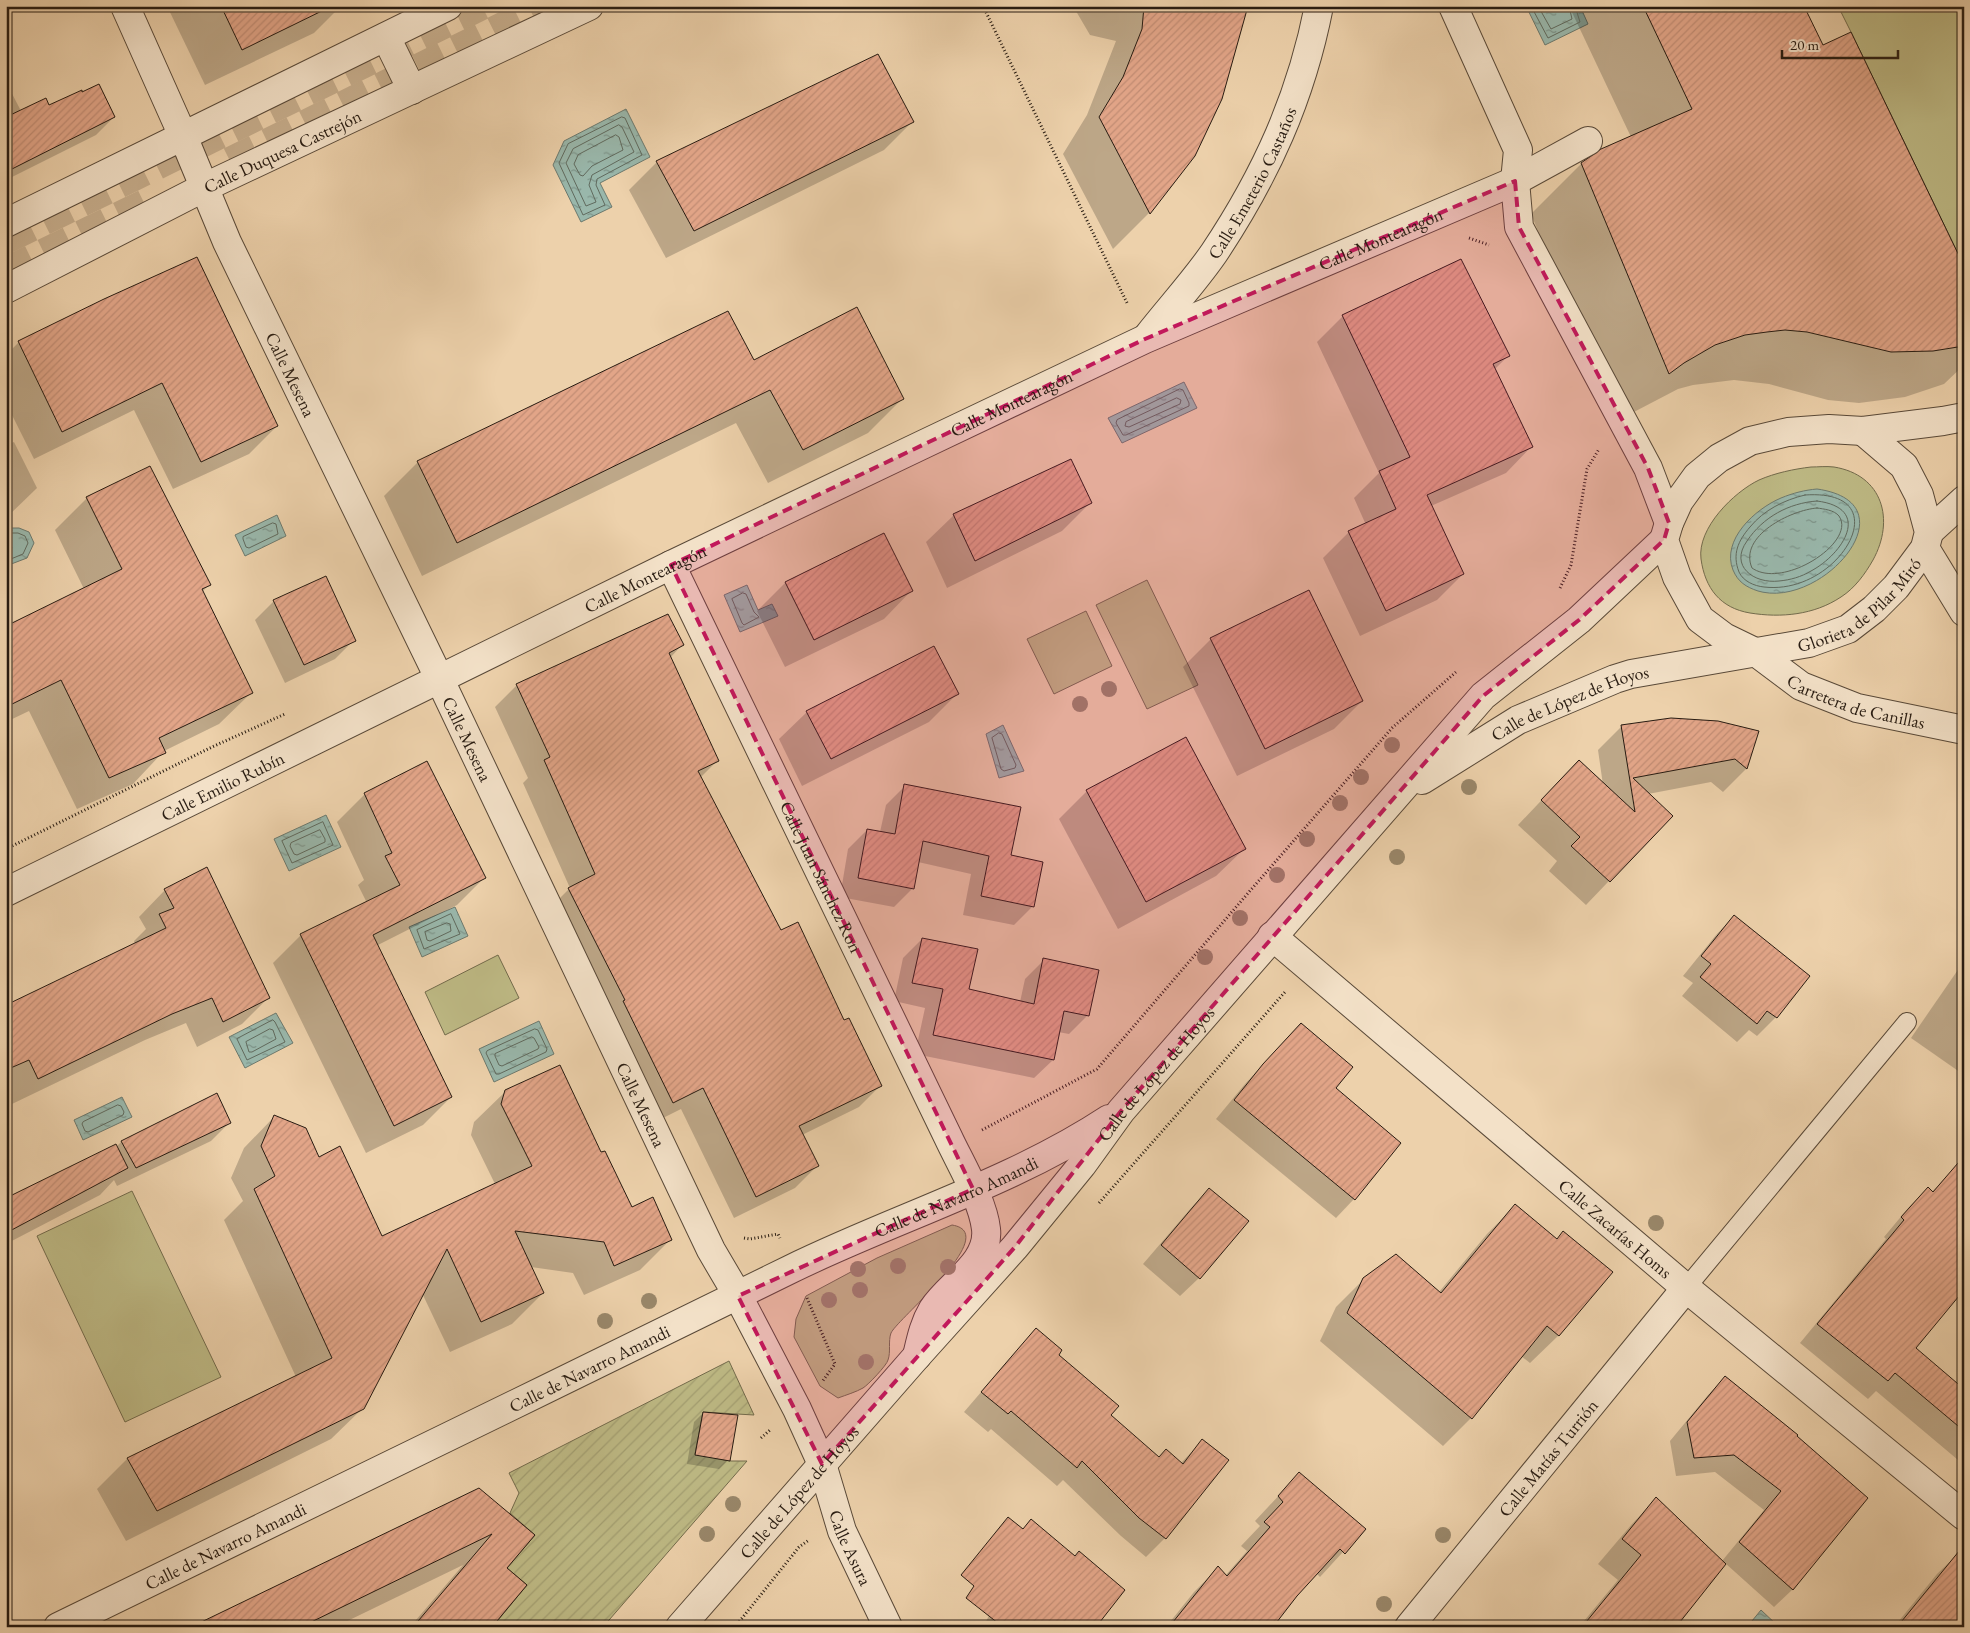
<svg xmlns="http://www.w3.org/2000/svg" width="1970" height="1633" font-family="'EB Garamond',serif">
<defs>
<pattern id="garden-furrows" width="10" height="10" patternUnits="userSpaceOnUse" patternTransform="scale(1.25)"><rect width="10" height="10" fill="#beba85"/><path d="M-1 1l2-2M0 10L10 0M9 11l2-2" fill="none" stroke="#a39f72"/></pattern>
<pattern id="water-ripples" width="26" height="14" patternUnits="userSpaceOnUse" patternTransform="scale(1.25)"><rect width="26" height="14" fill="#99b7ab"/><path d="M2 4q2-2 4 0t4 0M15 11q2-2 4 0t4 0" fill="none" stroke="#7d948a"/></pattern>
<pattern id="building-hatch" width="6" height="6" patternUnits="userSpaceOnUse" patternTransform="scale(1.25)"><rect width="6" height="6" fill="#e2a588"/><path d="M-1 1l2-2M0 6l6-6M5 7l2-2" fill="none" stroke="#c28d74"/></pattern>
</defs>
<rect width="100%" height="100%" fill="#edd1ab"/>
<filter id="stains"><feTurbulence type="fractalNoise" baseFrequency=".004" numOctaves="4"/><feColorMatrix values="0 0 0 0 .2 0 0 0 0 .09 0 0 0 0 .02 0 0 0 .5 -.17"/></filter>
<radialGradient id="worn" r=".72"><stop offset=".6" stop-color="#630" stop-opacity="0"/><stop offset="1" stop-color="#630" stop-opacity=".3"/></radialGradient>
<g fill="#beba85" stroke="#736b4c">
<path d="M1838,6h126v260l-113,-234z"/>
<path d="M1811,467c7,0 15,-1 23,0 49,8 61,53 39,93 -8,14 -18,28 -32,37 -27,18 -60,21 -91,16 -30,-5 -45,-25 -49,-54 -4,-31 33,-67 58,-79 16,-7 35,-11 52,-13z"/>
<path d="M1147,580l51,105 -51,24 -51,-104z"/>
<path d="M1086,611l26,55 -58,28 -27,-55z"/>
<path d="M498,955l21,43 -74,37 -20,-43z"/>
<path d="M132,1191l89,186 -96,45 -88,-186z"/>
<path d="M952,1225c51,8 -54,93 -61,108 -3,8 0,19 -3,27 -1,5 -20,25 -25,28 -7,4 -17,7 -25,10l-18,-12 -26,-49 2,-18 10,-23 71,-38z"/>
</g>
<path fill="url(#garden-furrows)" stroke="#736b4c" d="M729,1361l25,54 -51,-3 -8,42 35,7h17l-144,166h-107l-2,-2 33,-40 -20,-17 28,-33 -25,-22 9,-20 -10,-20z"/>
<g fill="url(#water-ripples)" stroke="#6c796e">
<path d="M1526,6h54l8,18 -43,21z"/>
<path d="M626,109l24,48 -50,26 12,24 -31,15 -28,-57 11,-24z"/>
<path d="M1184,382l13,26 -75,35 -14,-25z"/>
<path d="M1817,489c98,14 5,121 -59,102 -12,-4 -20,-9 -25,-21 -12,-30 22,-61 48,-72 12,-5 24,-8 36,-9z"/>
<path d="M277,515l9,21 -41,20 -10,-21z"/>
<path d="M8,528h11l10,4 5,11 -7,15 -21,8v-37z"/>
<path d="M747,585l11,25 14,-6 6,12 -38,16 -16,-37z"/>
<path d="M1003,725l21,46 -25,7 -13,-44z"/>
<path d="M326,815l15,32 -52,24 -15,-32z"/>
<path d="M455,907l13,29 -46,21 -13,-30z"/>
<path d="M276,1013l17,30 -48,25 -16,-31z"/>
<path d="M539,1021l15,33 -60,28 -15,-33z"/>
<path d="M122,1097l10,20 -49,23 -9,-20z"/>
<path d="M1761,1610l17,16 -1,1h-30z"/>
</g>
<g fill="#0003">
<path d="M6,6h10l-10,6z"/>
<path d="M167,6h174l-27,27 -109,52z"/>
<path d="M1073,6h172l-51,149 -45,58 -36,36 -50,-95 24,-39 29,-74 -26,-6z"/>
<path d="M1569,6h234l19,41 142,222v96l-20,19 -39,13 -46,6 -31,-3 -59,-16 -35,-4 -41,5 -15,4 -46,24 -14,10 -87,-209 50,-50 50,-27z"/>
<path d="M6,82l15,29 28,-5 65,11 -18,18 -90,45z"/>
<path d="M912,122l-28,28 -218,108 -37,-68 28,-28z"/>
<path d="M105,300l172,126 -28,28 -76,35 -39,-79 -100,49 -28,-56v-48l12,-12z"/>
<path d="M727,313l26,48 149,38 -34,34 -100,50 -32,-60 -314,153 -38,-80 34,-34z"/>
<path d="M1343,316l166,39 -15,15 37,77 -25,26 -75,33 32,68 -26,26 -77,36 -37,-78 26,-26 17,-7 -12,-27 25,-25 -62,-131z"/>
<path d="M14,442l23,46 -31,30v-73z"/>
<path d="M87,498l122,87 -7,7 49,101 -32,31 -55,27 -31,33 -56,25 -48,-98 -23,11v-95l78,-38 -29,-59z"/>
<path d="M1090,503l-28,28 -115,57 -21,-46 28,-27z"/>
<path d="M884,534l27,57 -27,28 -99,48 -28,-56 28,-28z"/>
<path d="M274,601l80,39 -19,19 -50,24 -30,-63z"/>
<path d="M1211,639l151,62 -28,28 -97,47 -54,-109z"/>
<path d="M682,645l-12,13 47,103 -17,17 80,153 63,91 38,63 -22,22 -57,28 15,31 -22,22 -61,30 -53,-109 -30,15 -104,-213 23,-23 -47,-105 5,-5 -33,-71 22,-22z"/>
<path d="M957,694l-28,28 -127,64 -23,-47 28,-27z"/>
<path d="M1671,719h25l43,7 19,5 -12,38 -23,23 -12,-10 -63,12 23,22 -85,89 -37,-34 8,-10 -39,-36 37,-39 48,-1 -5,-35 24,-24z"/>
<path d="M905,786l104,70 24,50 -19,19 -51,-10 8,-41 -53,-12 -5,26 -19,19 -54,-10 8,-48 19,-19 13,2 6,-27z"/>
<path d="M1087,791l157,58 -28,27 -98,53 -59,-110z"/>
<path d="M365,794l120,83 -28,28 -81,41 75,151 -28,28 -57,28 -93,-190 28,-28 66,-32 -9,-18 6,-5 -27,-58z"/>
<path d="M165,890l103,108 -26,26 -45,23 -11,-24 -41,17 -133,64 -6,-12v-86l129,-62 -1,-3 12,-12 -7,-12z"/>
<path d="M1734,916l75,61 -33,40 -19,19 -8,-6 -12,12 -55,-46 11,-13 -10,-7 33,-41z"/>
<path d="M922,939l46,51 52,12 5,-23 19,-19 43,56 -18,18 -11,-2 -5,28 -19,18 -119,-24 10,-46 -31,-7 9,-43z"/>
<path d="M1964,961v114l-53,-37z"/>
<path d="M1282,1044l72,155 -18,19 -120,-99 29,-35z"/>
<path d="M506,1091l95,63 30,55 40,30 -31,31 -56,25 -11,-22 -42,-6 12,26 -31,31 -62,28 -28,-59 -59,115 -32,31 -205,102 -29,-52 30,-30 169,-82 -72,-157 19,-19 -12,-23 13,-30 30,-31 44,42 64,79 113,-54 -24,-49 3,-13z"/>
<path d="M216,1095l14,27 -19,19 -94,45 -3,-6 -14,15 -94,49v-44l110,-53 5,-5z"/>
<path d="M1962,1160l-48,188 50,43v74l-88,-74 -8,8 -68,-56 86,-104 -2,-2 25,-30 19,-19 4,4z"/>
<path d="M1209,1190l-10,88 -19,18 -37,-32 48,-56z"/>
<path d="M1515,1206l41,34 7,-7 48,39 -53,64 -28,27 -9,-7 -50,62 -28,28 -123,-105 16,-34 28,-28 75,13 48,-58z"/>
<path d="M1036,1330l73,86 50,42 22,5 21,-22 -37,97 -19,19 -25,-21 -58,-56 -6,6 -66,-57 -3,3 -24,-20 54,-63z"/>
<path d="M1726,1377l140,121 -74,92 -18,17 -49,-44 -50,64h-96l39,-47 -20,-16 34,-40 24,-25 66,62 42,-51 -49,-38 -39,4 -6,-35 38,-46z"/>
<path d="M703,1413l25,47 -9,9 -32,-5 7,-42z"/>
<path d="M1299,1474l65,55 -44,48 -4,-4 -39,47 7,6 -118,1 28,-35 24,-24 7,8 22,-25 -6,-5 19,-20 -5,-5z"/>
<path d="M479,1489l26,79 -13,57 2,2h-84l53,-62 -128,62h-142z"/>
<path d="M1962,1550l2,77h-70l43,-53z"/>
<path d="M1018,1561l76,66h-111z"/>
</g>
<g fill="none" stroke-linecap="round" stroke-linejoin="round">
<g stroke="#606a5e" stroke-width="1">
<path d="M1531,6l17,32 32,-16 -5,-16"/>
<path d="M1538,6l13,23 21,-10 -3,-13"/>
<path d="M622,117l3,1 17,37 -45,24 -1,6 9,20 -22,10 -24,-52 9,-19z"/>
<path d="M619,125l3,2 12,25 -42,23 -3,10 7,17 -10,4 -20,-43 7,-14z"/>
<path d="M616,135l3,2 4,13 -31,16 -9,10 -3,-1 -6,-11 4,-9z"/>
<path d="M1180,389l3,1 6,13v3l-63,29h-3l-7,-12 1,-3z"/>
<path d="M1177,398l4,2 -1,4 -51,23 -4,-1 1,-4z"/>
<path d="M1805,495c97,-7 35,101 -41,92 -10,-1 -21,-6 -25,-15 -7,-18 -1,-31 11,-45 14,-17 34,-27 55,-32z"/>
<path d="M1817,501c56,7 26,53 -6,70 -10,6 -21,9 -32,10 -25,3 -50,-15 -32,-40 16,-24 42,-38 70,-40z"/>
<path d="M1817,508c7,1 17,2 22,8 18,26 -56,74 -87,52 -14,-32 39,-58 65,-60z"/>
<path d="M273,523l3,1 2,10 -29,14 -3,-1 -3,-8v-2z"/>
<path d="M6,533h12l7,3 3,7 -5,11 -17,7"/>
<path d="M743,593l3,1 8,18 5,5 -15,8 -2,-2 -10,-24z"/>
<path d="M999,733l3,1 14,31 -1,3 -11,3 -3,-2 -9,-31z"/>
<path d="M323,822l10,23 -41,18 -10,-22z"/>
<path d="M320,830l5,9v3l-28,13 -3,-1 -4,-8 1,-3z"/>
<path d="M451,914l9,20 -36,15 -7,-19z"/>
<path d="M447,923l3,1 1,7 -21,10 -3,-1 -2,-8z"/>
<path d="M273,1020l2,2 10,20 -38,18 -10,-21z"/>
<path d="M270,1029l3,1 3,9 -24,13h-3l-3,-10z"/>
<path d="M535,1029l3,1 9,19 -1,3 -47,22h-3l-10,-21 1,-2z"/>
<path d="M532,1037l2,1 5,9 -1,2 -36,17 -3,-1 -4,-9v-2z"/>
<path d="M118,1105l3,1 3,6 -1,3 -35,17 -3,-1 -3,-7 1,-2z"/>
</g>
</g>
<g fill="url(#building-hatch)" stroke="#281c12">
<path d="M221,6h111l-90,44z"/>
<path d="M1144,6h104l-26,93 -27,57 -45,58 -51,-97 24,-40 19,-48z"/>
<path d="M1643,6h161l19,39 28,-13 113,234v80l-31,5 -42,1 -84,-20 -22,-2 -18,2 -22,3 -30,10 -31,18 -15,11 -88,-211 20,-14 91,-40z"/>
<path d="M878,54l36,68 -220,109 -38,-70z"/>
<path d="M99,84l16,33 -109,55v-55l40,-19 3,7 33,-15v2z"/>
<path d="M197,257l81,169 -77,36 -39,-79 -100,49 -44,-91 86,-42z"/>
<path d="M1461,259l49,97 -17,8 40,83 -106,48 37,79 -78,37 -38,-80 48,-22 -17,-38 31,-14 -68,-142z"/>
<path d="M857,307l47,92 -101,51 -33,-60 -313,153 -40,-82 311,-150 26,49z"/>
<path d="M1071,459l21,44 -117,58 -22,-47z"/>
<path d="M150,466l61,119 -9,4 51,104 -94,45 7,15 -57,25 -48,-98 -55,27v-81l116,-57 -36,-72z"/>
<path d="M884,533l29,58 -99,49 -29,-58z"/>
<path d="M326,576l30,65 -52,24 -31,-65z"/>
<path d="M1309,590l54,111 -98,48 -55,-111z"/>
<path d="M668,614l16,31 -15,8 50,108 -21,10 83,159 17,-8 46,98 5,-2 33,68 -83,40 20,40 -63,31 -53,-109 -30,15 -50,-102 2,-1 -57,-112 27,-14 -51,-114 6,-3 -34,-73z"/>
<path d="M934,646l25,48 -128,65 -25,-48z"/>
<path d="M1671,718l47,3 41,10 -12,38 -12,-10 -102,19 40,38 -63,66 -39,-36 9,-9 -39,-37 38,-40 56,52 -14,-87z"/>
<path d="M1186,737l60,112 -100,53 -60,-112z"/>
<path d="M427,761l59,117 -113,57 79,162 -58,29 -94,-192 100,-49 -15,-29 7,-3 -28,-60z"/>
<path d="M904,784l117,23 -10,48 32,7 -9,45 -53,-11 8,-40 -66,-15 -9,48 -56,-11 9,-49 28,5z"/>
<path d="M207,867l63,131 -47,24 -11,-24 -40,16 -134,65 -9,-19 -23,10v-65l160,-77 -7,-14 15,-6 -10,-19z"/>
<path d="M1734,915l76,61 -33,42 -10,-7 -10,13 -57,-47 11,-13 -10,-8z"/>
<path d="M922,938l56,11 -9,40 65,15 9,-46 56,12 -10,46 -25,-5 -10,49 -121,-25 10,-46 -31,-6z"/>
<path d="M1301,1023l52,44 -17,21 65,55 -46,57 -121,-100 29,-36z"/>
<path d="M560,1065l41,87 4,-1 27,56 21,-10 19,43 -58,26 -10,-24 -89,-11 29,62 -63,29 -34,-73 -83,160 -207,102 -30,-53 205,-100 -78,-169 21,-13 -14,-30 13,-31 32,13 13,29 21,-11 42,90 150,-70 -31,-62 4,-14z"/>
<path d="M217,1093l14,30 -95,45 -15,-27z"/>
<path d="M116,1144l12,24 -122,65v-35z"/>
<path d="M1964,1156v134l-48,58 48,41v42l-69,-58 -7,8 -71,-57 87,-104 -3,-3 27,-30 5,5z"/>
<path d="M1209,1188l40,33 -49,58 -39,-34z"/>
<path d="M1515,1204l42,35 6,-8 50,41 -54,64 -12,-10 -75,93 -125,-106 16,-35 33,-24 45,39z"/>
<path d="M1036,1328l26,22 -3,5 60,51 -8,9 48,42 7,-8 17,15 19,-25 27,21 -63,79 -27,-21 -57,-57 -5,7 -66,-57 -3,3 -27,-22z"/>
<path d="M1725,1376l73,59 -1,1 71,62 -75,92 -54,-48 42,-51 -47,-36 -40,3 -7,-36z"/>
<path d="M703,1412l35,3 -8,46 -35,-6z"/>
<path d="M1299,1472l67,57 -21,25 -5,-5 -43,47 -24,31h-104l49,-61 9,10 43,-49 -6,-5 19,-20 -5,-6z"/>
<path d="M479,1488l56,47 -28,33 20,17 -35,42h-79l79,-93 -191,93h-110z"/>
<path d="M1656,1497l70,67 -50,63h-94l59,-72 -19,-16z"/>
<path d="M1008,1517l15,12 8,-10 44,37 4,-5 46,39 -29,37h-93l-37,-29 8,-12 -13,-11z"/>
<path d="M1964,1545v82h-67z"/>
</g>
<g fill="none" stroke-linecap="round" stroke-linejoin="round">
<g stroke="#c6ad8c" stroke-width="28" stroke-dasharray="28 14" stroke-linecap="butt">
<path d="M230,161l313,-155"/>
<path d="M6,240l476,-234"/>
<path d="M6,271l145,-71"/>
</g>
<defs>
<path id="service" d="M1686,1288l221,-266"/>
<g id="minor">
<path id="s1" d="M125,6l58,130 44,106 213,438 271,570 27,46 59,113 25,55 20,67 46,96"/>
<path d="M1453,6l65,144 -3,31 4,46 129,241 21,55"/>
<path d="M386,37l26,53"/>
<path d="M6,223l442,-217"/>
<path id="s2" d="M6,289l197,-101 386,-182"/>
<path id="s3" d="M1148,336c21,-27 46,-54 66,-83 52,-78 87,-155 105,-247"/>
<path id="s4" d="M671,565l277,572c12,26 35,64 38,92 4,34 -37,55 -53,80 -9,15 -12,30 -16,47"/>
<path id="s5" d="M6,892l665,-327 251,-120 223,-106 370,-158 73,-40"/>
<path id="s6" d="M1272,936l414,352 278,228"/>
<path id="s7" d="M1409,1627l277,-339"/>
</g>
<g id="tertiary">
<path id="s8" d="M1964,417l-21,4 -80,10 -34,-2 -41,3 -38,9 -31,17 -22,18 -18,25 -10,22 -5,17 13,37 23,42 24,18 33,16 44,33 56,22 107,22"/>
<path d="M1929,532l35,-32"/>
<path d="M1925,548l39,64"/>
<path id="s9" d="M1422,780l96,-60 97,-41 16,-5 178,-31 39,-14 26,-20 22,-22 29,-39 4,-16 -10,-37 -15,-29 -41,-35"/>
<path id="s10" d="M58,1627c244,-119 489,-238 733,-358 104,-51 221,-86 318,-150"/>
<path id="s11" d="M680,1627l237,-271 98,-109 67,-82 39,-54 362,-415 96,-76 85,-80"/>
</g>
</defs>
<use href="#service" stroke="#594938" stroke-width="20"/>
<use href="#minor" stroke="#594938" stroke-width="30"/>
<use href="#tertiary" stroke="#594938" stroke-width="30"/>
<g stroke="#281c12" stroke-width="3" stroke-dasharray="1 2.5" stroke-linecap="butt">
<path d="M983,6l145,299"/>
<path d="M1469,238l20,7"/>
<path d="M1560,588l11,-23 16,-96 12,-20"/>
<path d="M6,849l206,-102 73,-33"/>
<path d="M982,1130l115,-61 152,-177 143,-164 64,-56"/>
<path d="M1099,1203l186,-211"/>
<path d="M744,1238l6,1 28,-5 2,4"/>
<path d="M807,1298l28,66 -13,18"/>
<path d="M761,1438l9,-8"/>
<path d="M735,1627l64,-80 10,-7"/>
</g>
<use href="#service" stroke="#f3e1c8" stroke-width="18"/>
<use href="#minor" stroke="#f3e1c8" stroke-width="28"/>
<use href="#tertiary" stroke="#f3e1c8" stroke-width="28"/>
</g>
<g fill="#99876a">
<circle cx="1109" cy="689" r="8"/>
<circle cx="1080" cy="704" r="8"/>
<circle cx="1392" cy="745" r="8"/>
<circle cx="1361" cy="777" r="8"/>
<circle cx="1469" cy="787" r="8"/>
<circle cx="1340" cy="803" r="8"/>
<circle cx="1307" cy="839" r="8"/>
<circle cx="1397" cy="857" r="8"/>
<circle cx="1277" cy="875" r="8"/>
<circle cx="1240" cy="918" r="8"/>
<circle cx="1205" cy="957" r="8"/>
<circle cx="1656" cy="1223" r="8"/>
<circle cx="898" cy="1266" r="8"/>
<circle cx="948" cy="1267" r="8"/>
<circle cx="858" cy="1269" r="8"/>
<circle cx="860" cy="1290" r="8"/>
<circle cx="829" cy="1300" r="8"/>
<circle cx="649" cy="1301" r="8"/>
<circle cx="605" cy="1321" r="8"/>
<circle cx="866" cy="1362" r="8"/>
<circle cx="733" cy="1504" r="8"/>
<circle cx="707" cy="1534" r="8"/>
<circle cx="1443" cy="1535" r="8"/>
<circle cx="1384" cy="1604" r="8"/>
</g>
<path fill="#c2185b" fill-opacity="0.2" stroke="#c2185b" stroke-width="4" stroke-dasharray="10 6" stroke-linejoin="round" d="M1515,181l4,46 129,241 21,55 -5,17 -85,80 -96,76 -362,415 -106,136 -193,217 -84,-168 235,-107 -302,-624 474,-226z"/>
<g text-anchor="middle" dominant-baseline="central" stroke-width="5" stroke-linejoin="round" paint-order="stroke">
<g font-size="18" fill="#281c12" stroke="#f3e1c8">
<text stroke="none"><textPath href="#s2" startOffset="309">Calle Duquesa Castrejón</textPath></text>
<text stroke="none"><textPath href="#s3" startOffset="186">Calle Emeterio Castaños</textPath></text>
<text stroke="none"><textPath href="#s5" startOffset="1522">Calle Montearagón</textPath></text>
<text stroke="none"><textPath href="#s1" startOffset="404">Calle Mesena</textPath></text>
<text stroke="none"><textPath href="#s5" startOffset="1118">Calle Montearagón</textPath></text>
<text stroke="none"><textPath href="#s5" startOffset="712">Calle Montearagón</textPath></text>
<text stroke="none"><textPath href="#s9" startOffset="480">Glorieta de Pilar Miró</textPath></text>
<text stroke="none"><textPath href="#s8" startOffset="619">Carretera de Canillas</textPath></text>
<text stroke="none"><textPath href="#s9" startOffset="168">Calle de López de Hoyos</textPath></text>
<text stroke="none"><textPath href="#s1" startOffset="809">Calle Mesena</textPath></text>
<text stroke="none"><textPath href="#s5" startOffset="241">Calle Emilio Rubín</textPath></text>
<text stroke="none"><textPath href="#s4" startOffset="346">Calle Juan Sánchez Ron</textPath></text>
<text stroke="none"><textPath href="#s11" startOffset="730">Calle de López de Hoyos</textPath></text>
<text stroke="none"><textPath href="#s1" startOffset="1214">Calle Mesena</textPath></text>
<text stroke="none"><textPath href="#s10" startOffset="996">Calle de Navarro Amandi</textPath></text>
<text stroke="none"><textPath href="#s6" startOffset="451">Calle Zacarías Homs</textPath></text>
<text stroke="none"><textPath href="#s10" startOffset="591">Calle de Navarro Amandi</textPath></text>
<text stroke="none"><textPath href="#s7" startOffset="219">Calle Matías Turrión</textPath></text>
<text stroke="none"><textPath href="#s11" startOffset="180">Calle de López de Hoyos</textPath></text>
<text stroke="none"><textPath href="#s10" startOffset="186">Calle de Navarro Amandi</textPath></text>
<text stroke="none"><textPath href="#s1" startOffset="1705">Calle Asura</textPath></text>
</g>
</g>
<rect width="1970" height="1633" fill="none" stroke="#edd1ab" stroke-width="25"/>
<rect x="8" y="8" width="1955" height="1618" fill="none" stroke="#281c12" stroke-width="2.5"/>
<rect x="12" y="12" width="1945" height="1608" fill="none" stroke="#281c12"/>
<path d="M1782 50v8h116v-8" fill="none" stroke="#281c12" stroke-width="2.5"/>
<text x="1790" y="50" font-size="15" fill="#281c12" stroke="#f3e1c8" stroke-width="4" paint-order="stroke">20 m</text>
<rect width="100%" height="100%" filter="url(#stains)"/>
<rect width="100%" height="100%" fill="url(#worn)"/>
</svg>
